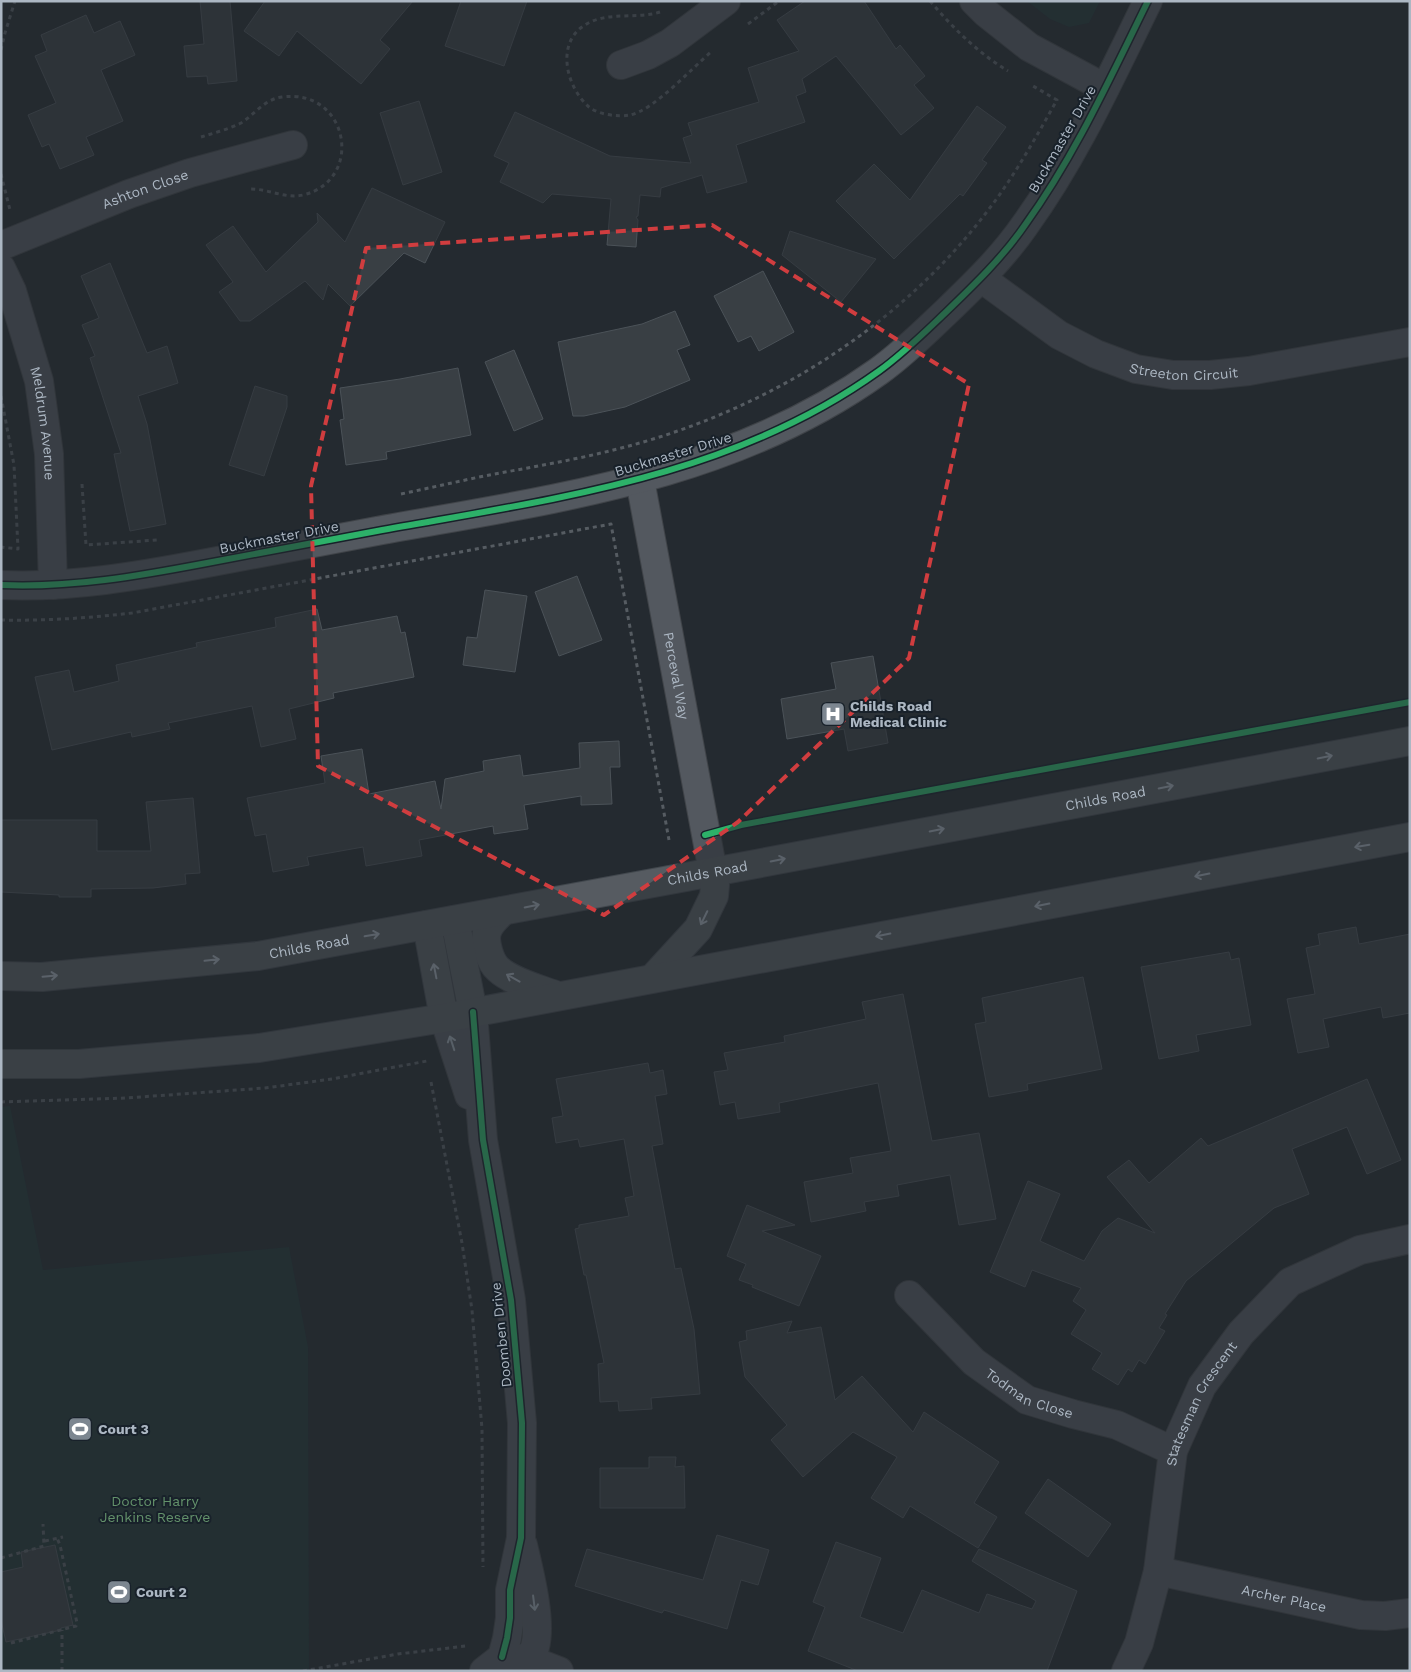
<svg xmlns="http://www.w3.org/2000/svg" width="1411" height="1672" font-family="'Work Sans',sans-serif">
<rect width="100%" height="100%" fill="#242a30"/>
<g fill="#223536">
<path d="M1027,1h73l-11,22 -20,4 -19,-8z"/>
<path d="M10,1106l33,164 246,-23 19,100 1,324h-308v-564z"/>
</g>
<g fill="#393f44" stroke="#4b5258">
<path d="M200,1h30l7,80 -29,3 -1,-8 -20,1 -3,-31 20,-2z"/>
<path d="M265,1h148l-33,39 10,9 -29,35 -64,-53 -18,25 -35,-25z"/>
<path d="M461,1h66l-23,65 -59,-20z"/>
<path d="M805,1h59l32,48 4,-4 25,31 -11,9 20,23 -33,27 -65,-79 -34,23 4,13 -10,4 9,26 -69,23 11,37 -40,11 -5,-18 -41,13 -1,9 -20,-2 -2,21 -2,1 2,3 -2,27 -29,-2 4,-46 -59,-5 -9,9 -43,-21 9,-19 -15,-7 21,-44 95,44 81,7 -8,-25 9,-3 -4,-12 71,-21 -11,-34 51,-17 -22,-31z"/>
<path d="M86,15l8,18 26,-12 15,34 -34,15 22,51 -37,16 8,18 -34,14 -11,-25 -7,3 -14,-32 28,-12 -21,-47 12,-5 -6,-16z"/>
<path d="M419,101l23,71 -39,13 -23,-72z"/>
<path d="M977,106l29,21 -24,33 5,3 -24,33 -3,-2 -66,65 -58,-58 38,-37 36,36z"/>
<path d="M372,188l73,34 -20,41 -21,-10 -54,53 -22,-22 -5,16 -18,-19 -55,40h-10l-21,-29 14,-10 -27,-37 27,-19 33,46 52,-50 -1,-9 28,29z"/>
<path d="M790,231l86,28 -35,43 -59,-47z"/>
<path d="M110,263l37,90 20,-7 11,37 -40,13 9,28 19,100 -36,7 -16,-77 7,-1 -31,-95 5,-2 -13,-31 17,-7 -18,-42z"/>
<path d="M763,271l31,61 -35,19 -8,-15 -13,6 -24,-46z"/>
<path d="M675,311l15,34 -13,5 13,30 -65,27 -41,9h-11l-15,-74 84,-18z"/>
<path d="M514,350l29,69 -29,12 -29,-69z"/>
<path d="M458,368l13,67 -85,17 1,7 -41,6 -6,-45 4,-1 -4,-31 60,-9z"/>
<path d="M255,386l32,10v11l-23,69 -35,-11z"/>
<path d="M577,576l25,64 -43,16 -24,-64z"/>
<path d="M485,590l42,6 -12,76 -52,-7 4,-28 10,1z"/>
<path d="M317,609l5,21 75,-14 4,17 4,-1 9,45 -81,16 1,5 -45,11 7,30 -35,8 -9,-41 -84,17 2,6 -38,8 -1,-5 -79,18 -17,-73 34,-7 5,22 45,-11 -3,-16 81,-18 -1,-4 80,-16 -1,-9z"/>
<path d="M873,656l15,87 -40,8 -4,-22 -57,10 -6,-40 55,-10 -5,-26z"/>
<path d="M619,741l1,26h-10l2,37 -31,1v-9l-57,9 4,24 -34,5 -1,-8 -74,14 3,16 -56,10 -3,-19 -56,10 2,8 -36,7 -7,-38 -11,2 -8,-38 78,-15 -4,-27 41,-7 7,45 66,-13 6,28 4,-30 39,-8 -1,-10 37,-6 3,21 57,-8 -1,-25z"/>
<path d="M193,798l7,75 -15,1 1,10 -33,4 -62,1v8h-32v-2l-58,-3v-72h96v31h54l-5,-49z"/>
<path d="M1356,927l3,17 51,-10v79l-27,5 -2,-11 -58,12 6,28 -31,6 -11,-54 28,-5 -9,-46 14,-3 -2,-11z"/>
<path d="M1229,952l2,8 8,-2 12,67 -55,10 3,16 -40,8 -18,-92z"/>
<path d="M1083,977l19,92 -75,15 1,6 -39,7 -14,-73 11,-2 -4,-24z"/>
<path d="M903,994l29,147 47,-8 17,86 -37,6 -9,-50 -53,10 2,11 -35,6 2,9 -55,11 -7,-40 49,-9 -3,-15 41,-7 -13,-68 -99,20 1,9 -42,7 -3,-17 -15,3 -6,-33 14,-2 -4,-17 61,-11 -1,-6 82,-17 -4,-17z"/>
<path d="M648,1063l2,10 13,-3 4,24 -12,2 8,48 -11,2 23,123 6,-1 13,61 6,65 -49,4 1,11 -33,2 -1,-10 -18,1 -2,-38 6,-1 -18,-88h-2l-9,-46 4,-1v-3l50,-9 -4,-18 9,-2 -10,-57 -44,8 -2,-8 -22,4 -4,-25 11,-2 -7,-37z"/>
<path d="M1367,1079l34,81 -34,14 -20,-47 -55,22 17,45 -35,14 -88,73 -21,33 2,1 -8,13 6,3 -20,33 -6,-4 -7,12 -4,-3 -10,16 -26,-16 10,-16 -31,-19 15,-24 -13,-9 8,-13 -49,-18 -7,17 -35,-15 38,-91 32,13 -20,47 44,20 18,-30 16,-13 37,15 -48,-56 22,-17 20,23 52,-45 7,8z"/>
<path d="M747,1205l48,20 -33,6 59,25 -22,50 -47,-19 1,-2 -14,-5 7,-16 -19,-8z"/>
<path d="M792,1321l-5,12 34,-6 14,73 27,-24 51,56 11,-20 75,50 -25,41 23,14 -19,31 -68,-42 -7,12 -32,-20 26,-41 -44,-25 -50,45 -32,-37 16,-15 -42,-48 -6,-35 8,-2 -1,-9z"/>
<path d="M649,1457h27l-1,10 9,-1 1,42h-85v-40h49z"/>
<path d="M1048,1479l63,45 -23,33 -63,-44z"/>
<path d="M717,1535l52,15 -11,35 -17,-5 -14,49 -63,-19 -2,3 -87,-27 12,-37 116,31z"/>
<path d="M836,1542l45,16 -21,59 43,16 19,-43 57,23 8,-19 45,15 4,-8 -64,-40 7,-12 98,42 -30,80h-189l-50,-20 17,-44 -12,-5z"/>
<path d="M55,1545l18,80 -12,3v2l-55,12 -5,-22v-48l22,-5 -2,-15z"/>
</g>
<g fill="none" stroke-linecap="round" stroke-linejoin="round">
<defs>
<g id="street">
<path d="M974,1l12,12 43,34 76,41"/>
<path d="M621,65l27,-10 22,-12 56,-42"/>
<path id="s1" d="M1,246l128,-52 61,-21 103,-28"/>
<path id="s2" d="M1,268l11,23 27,90 10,73 4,131"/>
<path id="s3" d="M981,278l78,57 37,19 40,15 37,6h37l39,-4 161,-29"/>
<path id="s4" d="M640,480l73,392"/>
<path d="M1,585c70,3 138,-9 206,-22 56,-11 113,-21 170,-32 175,-32 353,-53 502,-160 24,-17 46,-39 67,-59 28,-27 57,-55 79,-87 50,-69 85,-147 123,-224"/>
<path d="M473,1012l10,128 28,160 11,123 -1,115 -11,52v28l-3,20 -5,19"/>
<path d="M444,1018l25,77"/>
<path id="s5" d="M909,1295l65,67 53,38 46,14 44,11 56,26"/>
<path id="s6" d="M1158,1571l203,44 24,1 25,-3"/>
<path d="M484,1671l18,-14 26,2 31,12"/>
<path d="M521,1671c5,-8 11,-16 14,-24 7,-27 -6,-76 -12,-102"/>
<path id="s7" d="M1126,1671l13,-28 19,-72 15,-120 29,-65 39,-53 49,-51 70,-32 50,-11"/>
</g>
<g id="primary">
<path d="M503,911c-6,6 -14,13 -16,21 -3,10 3,30 11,37 14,13 42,20 60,27"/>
<path d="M455,920l18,92"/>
<path d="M427,925l17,93"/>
<path id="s8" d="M1,976l41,1 216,-21 455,-84 697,-131"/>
<path d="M653,978l45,-49 16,-33 1,-11 -2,-13"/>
<path d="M1,1064h78l180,-16 185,-30 966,-181"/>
</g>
</defs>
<use href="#street" stroke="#404449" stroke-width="30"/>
<use href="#primary" stroke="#41474d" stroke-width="30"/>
<g stroke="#565c62" stroke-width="3" stroke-dasharray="4 4" stroke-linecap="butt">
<path d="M930,1c23,27 48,52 78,70"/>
<path d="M660,12c-24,8 -56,-2 -78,15 -26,19 -15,61 7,80 10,8 29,10 41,8 24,-5 61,-46 81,-63"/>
<path d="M748,24l31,-23"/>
<path d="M1,50l4,-17 10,-32"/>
<path d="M201,137c13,-4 28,-8 40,-14 14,-9 24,-24 41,-26 67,-9 83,83 21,98 -18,4 -34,-6 -52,-6"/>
<path d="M1,174l9,36h1"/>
<path d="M1,396l13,69 4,84 -17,-2"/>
<path d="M82,484l4,61 71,-5"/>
<path d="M401,494c28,-6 55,-12 83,-18 48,-9 97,-17 145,-30 141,-38 272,-120 360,-237 26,-34 47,-72 68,-109l-24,-14"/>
<path d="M1,620c44,1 88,-2 131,-7l479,-89 58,316"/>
<path d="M734,827l676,-125"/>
<path d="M431,1082l31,161 10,67 10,119 1,138"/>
<path d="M1,1102l125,-4 139,-10 67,-9 95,-18"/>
<path d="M45,1541l18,-4"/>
<path d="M1,1558l43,-12 -1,-22"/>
<path d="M11,1643l65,-17 1,-3 -17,-78 -3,-7"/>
<path d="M62,1671v-41"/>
<path d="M303,1671l95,-17 68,-8"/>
</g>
<use href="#street" stroke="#53585f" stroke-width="28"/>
<use href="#primary" stroke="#565b61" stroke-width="28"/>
<defs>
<g id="cycleway">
<path d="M1,585c70,3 138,-9 206,-22 56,-11 113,-21 170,-32 175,-32 353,-53 502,-160 24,-17 46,-39 67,-59 28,-27 57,-55 79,-87 50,-69 85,-147 123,-224"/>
<path d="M705,835l36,-10 669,-123"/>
<path d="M473,1012l10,128 28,160 11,123 -1,115 -11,52v28l-3,20 -5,19"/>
</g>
</defs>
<use href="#cycleway" stroke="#18212a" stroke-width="9"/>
<use href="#cycleway" stroke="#2db169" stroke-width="6"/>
</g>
<defs><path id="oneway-shaft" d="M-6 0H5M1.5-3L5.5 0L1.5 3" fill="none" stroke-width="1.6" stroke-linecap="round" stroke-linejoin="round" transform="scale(1.25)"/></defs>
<g stroke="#9ba5af">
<use href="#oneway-shaft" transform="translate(1325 757) rotate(-11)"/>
<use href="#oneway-shaft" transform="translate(1166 787) rotate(-11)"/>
<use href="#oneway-shaft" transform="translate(937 830) rotate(-11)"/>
<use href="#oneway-shaft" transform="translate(1362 846) rotate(170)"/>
<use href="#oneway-shaft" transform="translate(778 860) rotate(-11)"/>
<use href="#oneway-shaft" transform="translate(1202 875) rotate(169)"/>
<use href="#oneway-shaft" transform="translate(1042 905) rotate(169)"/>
<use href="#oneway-shaft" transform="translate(532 906) rotate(-11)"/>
<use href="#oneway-shaft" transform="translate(704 918) rotate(116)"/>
<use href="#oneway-shaft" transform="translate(372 935) rotate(-10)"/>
<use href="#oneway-shaft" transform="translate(883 935) rotate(169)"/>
<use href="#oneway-shaft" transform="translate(212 960) rotate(-6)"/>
<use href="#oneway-shaft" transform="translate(435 971) rotate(-101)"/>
<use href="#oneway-shaft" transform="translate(50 976) rotate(-5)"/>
<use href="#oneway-shaft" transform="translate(513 978) rotate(-151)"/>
</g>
<g stroke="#969faa">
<use href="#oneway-shaft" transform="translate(452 1043) rotate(-108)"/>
<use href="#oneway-shaft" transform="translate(534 1603) rotate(83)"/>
</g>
<path d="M0 0H1411V1672H0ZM712,225l257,159 -60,274 -171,164 -134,93 -286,-149 -7,-280 55,-238z" fill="#242a30" fill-opacity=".55" fill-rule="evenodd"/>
<path fill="none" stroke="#d03d3f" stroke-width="4" stroke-dasharray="10 6" stroke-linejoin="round" d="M712,225l257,159 -60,274 -171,164 -134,93 -286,-149 -7,-280 55,-238z"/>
<defs>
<symbol id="hospital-square" viewBox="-11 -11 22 22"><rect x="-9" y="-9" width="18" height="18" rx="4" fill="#7c8690" stroke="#18212a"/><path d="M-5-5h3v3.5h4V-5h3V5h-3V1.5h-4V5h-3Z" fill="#fff"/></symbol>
<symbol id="stadium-square" viewBox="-11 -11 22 22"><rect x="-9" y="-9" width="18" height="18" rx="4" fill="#7c8690" stroke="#18212a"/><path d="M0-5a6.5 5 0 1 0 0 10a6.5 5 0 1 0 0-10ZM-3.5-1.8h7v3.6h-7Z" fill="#fff"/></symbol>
</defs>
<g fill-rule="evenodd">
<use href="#hospital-square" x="819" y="700" width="28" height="28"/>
<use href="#stadium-square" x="66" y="1415" width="28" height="28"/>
<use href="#stadium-square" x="105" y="1578" width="28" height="28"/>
</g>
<g text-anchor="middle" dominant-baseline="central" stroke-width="4" stroke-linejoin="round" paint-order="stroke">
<g font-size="14" fill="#acb7c3" stroke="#18212a">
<text transform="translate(1062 139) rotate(-60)">Buckmaster Drive</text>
<text stroke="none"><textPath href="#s1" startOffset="155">Ashton Close</textPath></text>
<text stroke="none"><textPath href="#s3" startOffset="229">Streeton Circuit</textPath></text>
<text stroke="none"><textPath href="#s2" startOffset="162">Meldrum Avenue</textPath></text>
<text transform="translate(673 454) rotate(-17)">Buckmaster Drive</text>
<text transform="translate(279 537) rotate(-11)">Buckmaster Drive</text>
<text stroke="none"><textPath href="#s4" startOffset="199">Perceval Way</textPath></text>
<text stroke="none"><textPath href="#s8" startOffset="1120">Childs Road</textPath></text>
<text stroke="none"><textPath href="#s8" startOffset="715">Childs Road</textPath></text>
<text stroke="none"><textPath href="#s8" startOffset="310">Childs Road</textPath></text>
<text transform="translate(501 1335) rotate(-96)">Doomben Drive</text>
<text stroke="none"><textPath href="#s5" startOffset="158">Todman Close</textPath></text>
<text stroke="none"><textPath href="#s7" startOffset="281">Statesman Crescent</textPath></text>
<text stroke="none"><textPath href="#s6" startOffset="129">Archer Place</textPath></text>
</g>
<g font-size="14" font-weight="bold" fill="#acb7c3" stroke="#18212a" text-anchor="start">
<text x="850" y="706">Childs Road<tspan x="850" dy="16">Medical Clinic</tspan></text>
<text x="98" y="1429">Court 3</text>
<text x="136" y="1592">Court 2</text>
</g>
<g font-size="14" fill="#64926b" stroke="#18212a">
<text x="155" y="1501">Doctor Harry<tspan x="155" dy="16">Jenkins Reserve</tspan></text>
</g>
</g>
<rect width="1411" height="1672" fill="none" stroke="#acb7c3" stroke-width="5"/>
</svg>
